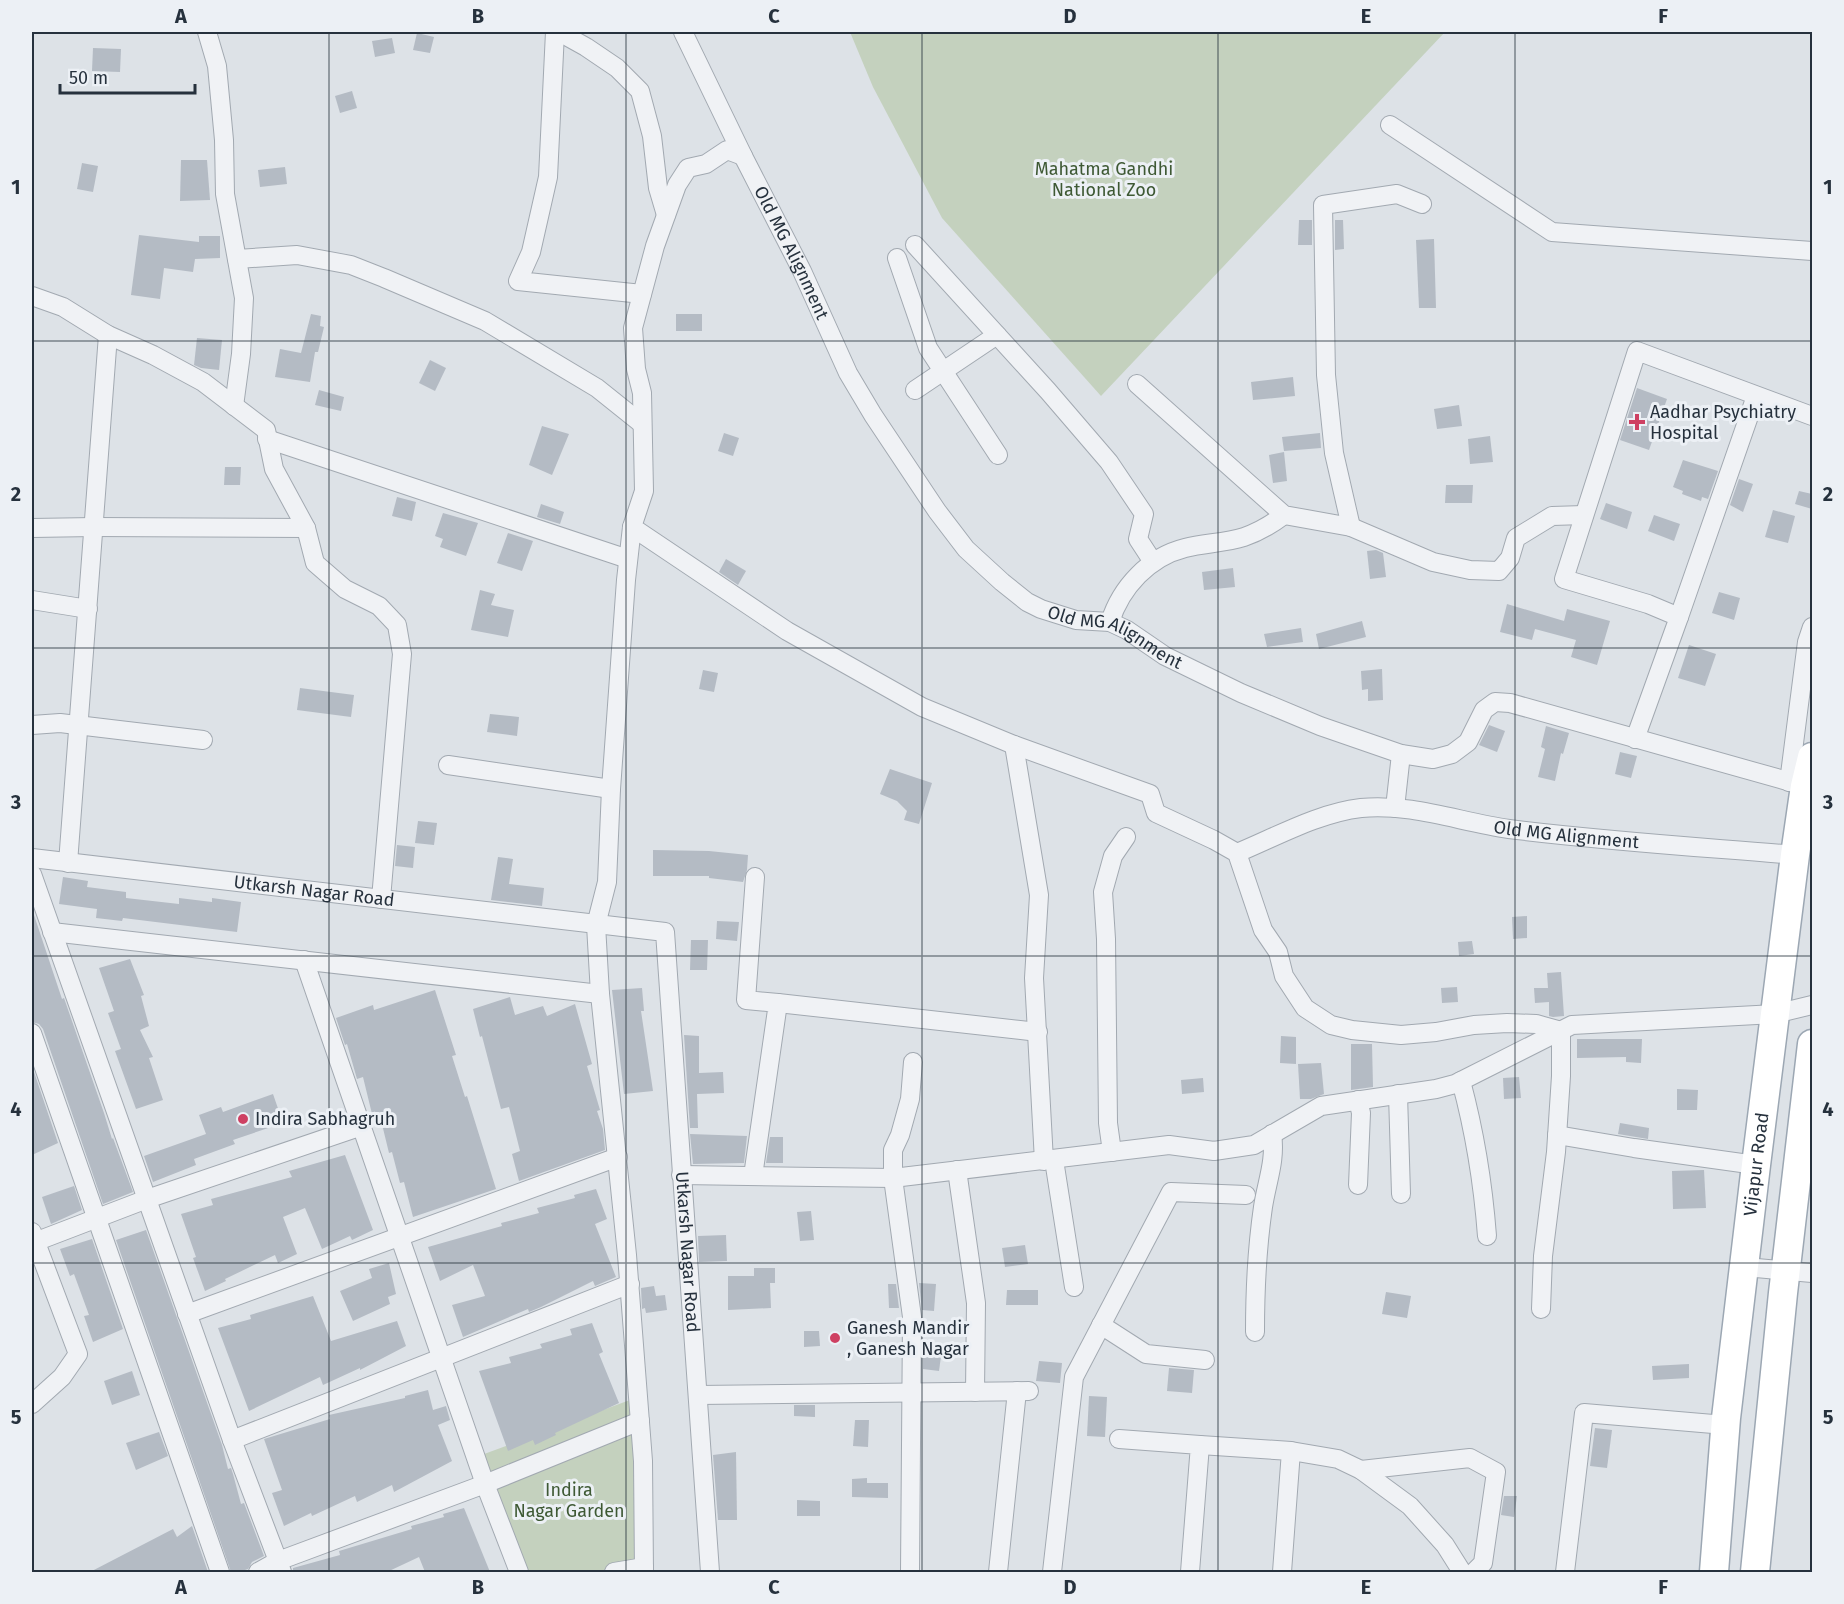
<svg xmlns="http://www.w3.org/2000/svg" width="1844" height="1604" font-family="'Fira Sans',sans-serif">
<rect width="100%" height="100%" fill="#dde2e7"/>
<g fill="#c4d1be">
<path d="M850,32h595l-344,364 -159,-178 -69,-131z"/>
<path d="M638,1397l6,170 -30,5h-95l-43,-115z"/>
</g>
<g fill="#b4bbc4">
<path d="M417,33l17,4 -4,16 -17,-3z"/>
<path d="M392,38l3,15 -20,4 -3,-16z"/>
<path d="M93,48l28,1 -1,23 -28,-1z"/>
<path d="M352,91l5,17 -17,5 -5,-17z"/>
<path d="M181,160h26l3,40 -30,1z"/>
<path d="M82,163l16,3 -5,26 -16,-3z"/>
<path d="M285,167l2,17 -27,3 -2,-17z"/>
<path d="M1299,220h13v25h-14z"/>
<path d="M1335,220h8l1,29 -9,1z"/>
<path d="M139,235l60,7v-6h21v22l-25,1 -2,13 -29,-4 -4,31 -29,-4z"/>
<path d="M1434,239l2,69h-17l-3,-68z"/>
<path d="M311,314l10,2 -1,10 4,1 -6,25h-3l-5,30 -35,-5 5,-28 21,4z"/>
<rect x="676" y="314" width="26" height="17"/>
<path d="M197,338l25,2 -3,30 -18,-2 -7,-3z"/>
<path d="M430,360l16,8 -11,23 -16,-8z"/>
<path d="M1293,377l2,19 -42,4 -2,-18z"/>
<path d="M1637,388l30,11 -18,51 -29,-10z"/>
<path d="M319,390l25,7 -3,14 -26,-6z"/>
<path d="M1459,405l3,21 -25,3 -3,-20z"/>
<path d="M542,426l27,8 -17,41 -23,-10z"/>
<path d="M724,433l15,5 -6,18 -15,-5z"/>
<path d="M1320,433l1,15 -37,3 -2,-14z"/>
<path d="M1490,436l3,26 -23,2 -2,-25z"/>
<path d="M1284,452l3,29 -14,2 -4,-28z"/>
<path d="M1683,460l35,11 -10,28 -6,-2 -1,4 -19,-7 1,-3 -10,-4z"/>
<path d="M225,467h16l-1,18h-16z"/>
<path d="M1739,479l14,5 -10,28 -13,-7z"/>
<path d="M1446,485h27l-1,18h-27z"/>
<path d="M1799,491l13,3v15l-17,-5z"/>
<path d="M397,497l19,5 -4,19 -20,-5z"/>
<path d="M1606,503l26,9 -5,17 -27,-10z"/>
<path d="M541,504l23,8 -4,12 -23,-7z"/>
<path d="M1773,510l22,6 -7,27 -23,-6z"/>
<path d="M443,513l35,10 -12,33 -26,-9 3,-8 -8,-3z"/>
<path d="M1654,515l26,9 -6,17 -26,-10z"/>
<path d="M508,533l25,8 -11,30 -25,-8z"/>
<path d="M1376,550l7,3 3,24 -16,2 -3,-28z"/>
<path d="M726,559l20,12 -8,14 -19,-13z"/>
<path d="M1233,568l2,19 -31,3 -2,-18z"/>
<path d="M480,590l15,4 -4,11 23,5 -6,27 -37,-7z"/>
<path d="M1719,592l21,6 -6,22 -22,-7z"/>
<path d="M1507,604l57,17 3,-12 43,12 -13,44 -26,-8 5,-17 -41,-11 -3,11 -32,-8z"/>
<path d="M1362,621l4,16 -47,12 -3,-15z"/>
<path d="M1301,628l2,14 -36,5 -3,-13z"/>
<path d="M1689,645l27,9 -11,32 -27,-8z"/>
<path d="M1382,669l1,31 -15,1v-12l-6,1 -1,-19z"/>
<path d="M703,670l15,3 -4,19 -15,-3z"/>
<path d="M300,688l54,7 -3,22 -54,-7z"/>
<path d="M490,714l29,3 -2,19 -30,-4z"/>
<path d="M1489,725l16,6 -8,21 -18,-7z"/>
<path d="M1546,726l23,7 -6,21 -2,-1 -6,28 -17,-4 7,-28 -4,-2z"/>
<path d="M1620,752l17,4 -6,22 -16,-4z"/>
<path d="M890,769l42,14 -13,41 -15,-4 3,-9 -10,-10 -17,-7z"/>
<path d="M418,821l19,2 -3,22 -19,-2z"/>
<path d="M397,845l18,2 -2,21 -18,-2z"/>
<path d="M653,850l56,1 39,4 -1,15 -4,12 -34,-4v-2h-56z"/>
<path d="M498,857l15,2 -4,25 35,4 -2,18 -51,-6z"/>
<path d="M63,877l25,4 -1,6 39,5v6l53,6v-6l33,4v-4l29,4 -4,30 -114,-14 -1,3 -26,-3 1,-9 -38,-5z"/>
<path d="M32,912h1l29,87 2,-1 40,115 8,26 1,-1 20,54 -30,12 -60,-175 -4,-5 -7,-2z"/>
<path d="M1527,916v22l-14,1 -1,-22z"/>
<path d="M717,921l22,1 -2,19 -21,-2z"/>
<path d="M691,940h17l-1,30h-17z"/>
<path d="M1472,941l2,13 -15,2 -1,-14z"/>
<path d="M130,959l14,36 -3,1 8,30 -9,4 13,27 -4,1 14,42 -27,9 -21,-58 6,-2 -13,-36 6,-2 -15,-43z"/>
<path d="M1561,972l3,44 -11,1 -4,-1v-14l-14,1 -1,-15h14l-1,-15z"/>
<path d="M1457,987l1,15 -16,1 -1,-15z"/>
<path d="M642,988l2,23h-3l12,80 -29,3 -12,-104z"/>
<path d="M435,990l21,65 -4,1 13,41 2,-1 29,93 -83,28 -9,-35 -4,1 -8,-31 -3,1 -10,-41 -7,2 -9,-37 -6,2 -10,-35 -2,1 -9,-27 37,-13 1,5z"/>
<path d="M510,997l5,18 28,-9 4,10 28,-12 17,60 -5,2 13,44 -3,1 6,18 2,21 -86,31 -7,-27 8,-3 -11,-44 -8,2 -19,-73 -2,1 -7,-28z"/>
<path d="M684,1035l15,1v37l24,-1 1,21 -27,1 1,34h-8z"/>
<path d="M1281,1036l15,1v27l-16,-1z"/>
<path d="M1577,1039h65l-1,24 -15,-1v-5l-49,1z"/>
<path d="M1351,1044h21l1,43 -22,3z"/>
<path d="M1321,1063l3,31 -13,5h-11l-2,-35z"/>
<path d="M32,1066l26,77 -26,12z"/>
<path d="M1519,1077l2,21 -17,1 -1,-21z"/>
<path d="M1203,1078l1,14 -22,2 -1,-14z"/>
<path d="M1677,1089l21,1 -1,20h-20z"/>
<path d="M273,1094l10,29 -50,17 2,4 -41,15 2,6 -43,17 -9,-26 62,-22 -7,-19 22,-8 2,5z"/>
<path d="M1620,1123l29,5 -1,11 -30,-5z"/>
<path d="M690,1134l57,2 -3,27 -51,1z"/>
<path d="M770,1137h13v26h-17z"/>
<path d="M345,1155l28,75 -21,10 -2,-4 -28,13 -17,-41 -22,9 14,37 -19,9 -3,-8 -50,24 1,2 -21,10 -12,-33 3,-1 -15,-43 32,-9 -2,-6 81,-22 -3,-6z"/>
<path d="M1704,1170l2,38 -33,1 -1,-38z"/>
<path d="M74,1186l8,24 -31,14 -9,-27z"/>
<path d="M596,1189l11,30 -12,5 21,53 -21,9 -2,-5 -52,26 -12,5 -1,-3 -65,28 -11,-32 33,-9 -12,-31 -33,16 -12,-34 74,-21 -1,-3 38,-10 -2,-5 38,-10 -1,-3z"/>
<path d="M811,1211l3,29 -14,1 -3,-29z"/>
<path d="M146,1230l76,215 6,24 3,-1 2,6 8,30 3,-1 20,53 -12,6 -4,7 -9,3h-8l-115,-332z"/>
<path d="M726,1235l1,26 -28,1 -1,-26z"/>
<path d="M92,1239l31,90 -30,13 -9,-26 5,-1 -15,-41 -4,2 -10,-27z"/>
<path d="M1025,1245l3,19 -23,3 -3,-19z"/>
<path d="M389,1263l7,31 -8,3 2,7 -37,17 -13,-30 32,-13 -3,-9z"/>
<path d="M754,1268h21v15h-5l1,25 -43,2v-34h26z"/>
<path d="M919,1283l17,1 -2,27 -12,-1z"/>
<path d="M888,1284h8l3,24h-10z"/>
<path d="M654,1286l2,10 9,-1 2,15 -21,3 -1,-5 -3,1 -1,-21z"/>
<path d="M1007,1290h31v15h-32z"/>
<path d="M1386,1292l25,4 -4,22 -25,-4z"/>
<path d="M313,1296l18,45 66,-20 9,25 -46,24v-2l-37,17 -3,-8 -71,34 -31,-83 33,-9 -1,-4z"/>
<path d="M592,1323l11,29 -4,2 20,49 -64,30 1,2 -21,10 -2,-5 -25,11 -29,-80 32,-8 -2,-6 33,-9 -2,-4 32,-9 -2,-6z"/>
<path d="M804,1331h15l1,15 -16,1z"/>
<path d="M923,1347l19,2 -3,22 -16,-2z"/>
<path d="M1039,1361l23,2 -2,20 -24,-2z"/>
<path d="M1689,1364v14l-36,2 -1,-14z"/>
<path d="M1169,1368l25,2 -2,23 -25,-2z"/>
<path d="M132,1371l8,24 -28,10 -8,-24z"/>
<path d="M428,1390l5,20 13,-4 4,14 -12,5 14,36 -58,31 -2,-7 -35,17 -2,-6 -43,20 -1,-3 -27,13 -12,-33 10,-3 -18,-51 66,-20 -1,-4 76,-17v-2z"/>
<path d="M1089,1396l18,1 -2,40 -18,-1z"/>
<path d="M794,1405h21v12l-21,-1z"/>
<path d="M855,1420h14l-1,27 -15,-1z"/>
<path d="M1595,1428l17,2 -5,38 -17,-2z"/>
<path d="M159,1432l9,24 -32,14 -10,-27z"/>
<path d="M736,1452l1,68h-19l-5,-65z"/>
<path d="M867,1478v5h21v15l-36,-1v-18z"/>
<path d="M1504,1496h13l-3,21 -13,-2z"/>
<path d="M797,1500l23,1v15h-23z"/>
<path d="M464,1508l26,64h-65l-6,-15 -32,15h-94v-4l47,-13 -1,-4 73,-22 -1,-3 33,-9 -1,-3z"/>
<path d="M192,1526l16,46h-118l83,-43 4,8z"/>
</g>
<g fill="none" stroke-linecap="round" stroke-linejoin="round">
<defs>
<g id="minor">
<path d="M207,32l10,34 7,74 1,54 19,104 -3,56 -7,52"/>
<path d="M555,32l-7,145 -17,75 -13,29 124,13"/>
<path d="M559,32l27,15 31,21 23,23 12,45 6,52 8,27"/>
<path id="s1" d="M683,32l60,124 59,115 46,102 25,42 64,96 29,38 36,33 25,20 14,7 35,11 34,2 17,8 38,26 76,37 79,33 81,28 32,5 19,-5 16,-12 16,-32 11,-8 15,1 295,83"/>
<path d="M1390,125l162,107 260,19"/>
<path d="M743,156l-16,-6 -21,14 -18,4 -11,17 -22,61 -22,82 3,41 6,24 2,98 -12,36 155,104 135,76 92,38 136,49 6,19 58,27 23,13 26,77 15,22 6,24 21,32 26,17 21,5 49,5 35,-3 38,-7 33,-2 29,1 25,7v45l-5,76 -13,104 -2,53"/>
<path d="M915,245l133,146 61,71 35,52 -6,25 15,23"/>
<path d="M897,258l31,90 70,107"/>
<path d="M237,259l60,-4 54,10 33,13 101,43 112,67 45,36"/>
<path d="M32,296l31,11 45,28 45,20 50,27 63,48 8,39 32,59 9,35 30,26 34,17 18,19 5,29 -21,245"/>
<path d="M1137,384l147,131 67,12 82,35 37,8 29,1 11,-13 6,-20 36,-22 32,-1"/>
<path d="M915,390l82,-55"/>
<path d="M267,439l361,120"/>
<path d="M632,527l-6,53 -15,209 -4,93 -11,43 4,69 27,261 16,206 1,111"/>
<path d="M1351,527l-17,-74 -8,-78 -3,-170 74,-11 25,10"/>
<path d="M32,528l62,-1 212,1"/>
<path d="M32,600l56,9"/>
<path d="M1679,617l77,-221"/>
<path d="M1110,622c11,-35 39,-65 75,-74 19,-5 40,-5 59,-11 15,-5 28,-13 40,-22"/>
<path d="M32,725l28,-2 143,17"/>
<path d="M1635,739l44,-122 -31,-13 -84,-25 73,-228 175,65"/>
<path d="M1014,745l25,150 -5,83 10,183"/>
<path d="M448,765l163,24"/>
<path d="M1789,782l18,-140 5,-15"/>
<path d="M1395,808l6,-54"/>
<path id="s2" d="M1237,853c39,-16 81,-40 124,-45 50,-5 99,14 148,21 95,12 191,18 286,26"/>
<path id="s3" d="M32,858l633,74 45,640"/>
<path d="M68,863l40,-528"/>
<path d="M32,874l200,566 46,121 207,-77 155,-63"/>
<path d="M52,932l548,62"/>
<path d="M304,960l181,524 34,88"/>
<path d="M778,1003l260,29"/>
<path d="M32,1033l188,539"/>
<path d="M1461,1081c14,52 22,102 26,155"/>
<path d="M1398,1094l3,100"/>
<path d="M1557,1135l77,13 122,17"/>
<path d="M1112,1152l-4,-29 -2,-184 -3,-47 10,-36 13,-19"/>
<path d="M1054,1160l20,127"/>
<path d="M957,1170l19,133 -1,89"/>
<path d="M681,1175l212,3 276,-33 45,6 40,-6 67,-39 115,-17 19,-5 117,-59 203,-11 37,-9"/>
<path d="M753,1176l25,-173 -32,-3 9,-123"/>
<path d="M1358,1185l3,-72 -3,-13"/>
<path d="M32,1232l46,122 -16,23 -30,27"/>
<path d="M32,1243l115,-44 215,-73"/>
<path d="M1745,1267l67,6"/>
<path d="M187,1314l431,-157"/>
<path d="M1101,1325l45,29 59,6"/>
<path d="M1255,1332c0,-41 2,-84 8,-125 4,-26 13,-47 9,-73"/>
<path d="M698,1395l331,-4"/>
<path d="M1119,1439l81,6 -10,127"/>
<path d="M232,1440l398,-156"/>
<path d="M1200,1445l91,6 -9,121"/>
<path d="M1291,1451l47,8 23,11 49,36 35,39 17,27"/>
<path d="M1361,1470l109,-12 26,14 -13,91 -9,9"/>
<path d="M258,1572l20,-11 4,11"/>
<path d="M614,1572l30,-5"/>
<path d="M910,1572l2,-255 -19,-139v-28l7,-15 10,-36 3,-37"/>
<path d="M998,1572l19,-181"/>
<path d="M1052,1572l22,-195 97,-185 75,3"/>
<path d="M1565,1572l19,-159 141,12"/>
</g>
<g id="primary">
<path id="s4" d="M1714,1572l12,-154 30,-253 39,-310 10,-69 7,-29"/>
<path d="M1755,1572l28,-279 29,-249"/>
</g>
</defs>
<use href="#minor" stroke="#a2a9b1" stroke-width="20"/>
<use href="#primary" stroke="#9ca7b3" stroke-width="31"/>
<use href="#minor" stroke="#f0f2f5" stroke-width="18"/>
<use href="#primary" stroke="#fff" stroke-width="28"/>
</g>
<path fill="none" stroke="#26313d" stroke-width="1.5" stroke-opacity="0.55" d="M329,32v1540M626,32v1540M922,32v1540M1218,32v1540M1515,32v1540M32,341h1780M32,648h1780M32,956h1780M32,1263h1780"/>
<g fill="#ce4062" stroke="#ecf0f5" stroke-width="2">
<path d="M1634 413h6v6h6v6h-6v6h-6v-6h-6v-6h6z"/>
<circle cx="243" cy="1119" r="6"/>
<circle cx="835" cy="1338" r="6"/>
</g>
<g text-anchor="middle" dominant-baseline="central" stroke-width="6" stroke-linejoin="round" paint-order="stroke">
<g font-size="18" fill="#3e5934" stroke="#ecf0f5">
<text x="1104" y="169">Mahatma Gandhi<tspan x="1104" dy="21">National Zoo</tspan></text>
<text x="569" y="1490">Indira<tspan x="569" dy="21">Nagar Garden</tspan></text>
</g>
<g font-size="18" fill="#26313d" stroke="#ecf0f5">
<text stroke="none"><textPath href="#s1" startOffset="246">Old MG Alignment</textPath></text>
<text stroke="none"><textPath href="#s1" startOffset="768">Old MG Alignment</textPath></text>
<text stroke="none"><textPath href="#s2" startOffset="340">Old MG Alignment</textPath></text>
<text stroke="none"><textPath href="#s3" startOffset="284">Utkarsh Nagar Road</textPath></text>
<text stroke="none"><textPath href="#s4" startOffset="410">Vijapur Road</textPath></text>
<text stroke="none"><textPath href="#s3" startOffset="958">Utkarsh Nagar Road</textPath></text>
</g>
<g font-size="18" fill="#26313d" stroke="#ecf0f5" text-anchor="start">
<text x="1650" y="412">Aadhar Psychiatry<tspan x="1650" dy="21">Hospital</tspan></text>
<text x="255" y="1119">Indira Sabhagruh</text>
<text x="847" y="1328">Ganesh Mandir<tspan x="847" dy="21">, Ganesh Nagar</tspan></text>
</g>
</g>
<rect width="1844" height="1604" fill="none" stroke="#ecf0f5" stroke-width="66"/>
<path d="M60 84v9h135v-9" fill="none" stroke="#26313d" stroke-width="3"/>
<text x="69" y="84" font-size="18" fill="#26313d" stroke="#ecf0f5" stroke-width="4.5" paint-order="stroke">50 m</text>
<rect x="33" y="33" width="1778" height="1538" fill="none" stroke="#26313d" stroke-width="2"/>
<g font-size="20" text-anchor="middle" font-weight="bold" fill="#26313d">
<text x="181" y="23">A</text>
<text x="478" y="23">B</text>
<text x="774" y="23">C</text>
<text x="1070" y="23">D</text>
<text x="1366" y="23">E</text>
<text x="1663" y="23">F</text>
<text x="16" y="194">1</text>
<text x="1828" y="194">1</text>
<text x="16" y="501">2</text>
<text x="1828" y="501">2</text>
<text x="16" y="809">3</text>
<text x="1828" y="809">3</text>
<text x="16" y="1116">4</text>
<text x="1828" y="1116">4</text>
<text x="16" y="1424">5</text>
<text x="1828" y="1424">5</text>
<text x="181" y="1594">A</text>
<text x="478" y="1594">B</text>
<text x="774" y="1594">C</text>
<text x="1070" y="1594">D</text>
<text x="1366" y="1594">E</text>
<text x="1663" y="1594">F</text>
</g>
</svg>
